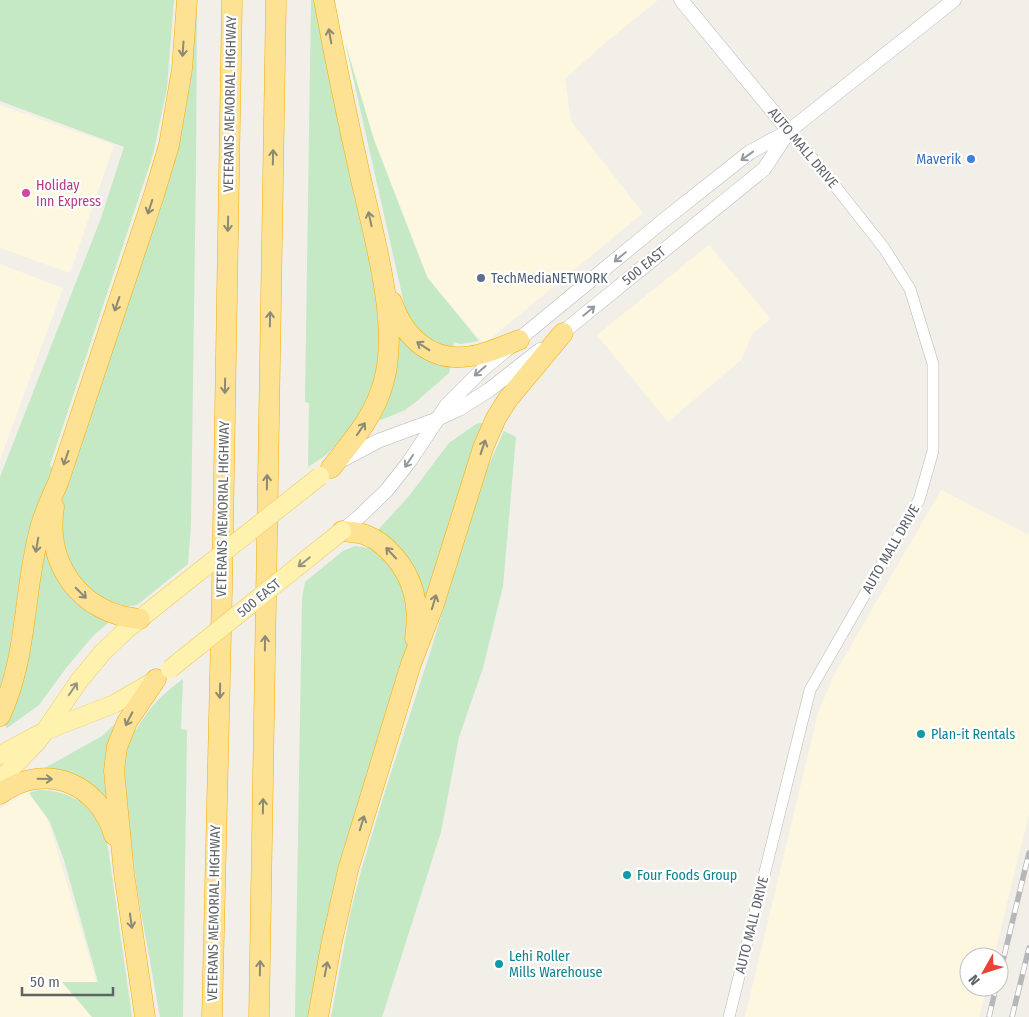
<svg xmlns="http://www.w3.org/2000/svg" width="1029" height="1017" font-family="'Fira Sans Condensed',sans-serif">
<rect width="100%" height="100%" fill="#f1efe8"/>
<g fill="#fef7e0">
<path d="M325,0h333l-52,42 -41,37 6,42 72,92 -159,131 -55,-64 -104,-268z"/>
<path d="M0,105l114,40 -44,128 -70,-25z"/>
<path d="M709,245l62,74 -18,14 -12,27 -73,62 -71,-87z"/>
<path d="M0,264l63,24 -63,172z"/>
<path d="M941,490l88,45v278l-35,144h-25v30h18l-8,30h-234l73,-304 16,-38z"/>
<path d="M29,790l17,24 50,166 15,37h-111v-208z"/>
</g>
<g fill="#c5e8c5">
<path d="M0,0h174l-7,88 -14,67 -103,310 2,3 -20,67h-4l-5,24 -15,99 -8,30v-211l101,-259 23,-71 -124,-46z"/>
<path d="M197,0l-1,169 -5,356 -3,39 -51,41c-9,2 -15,1 -22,-3l-3,5 -11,-6 -32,-35 -11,-45 5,-25 105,-315z"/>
<path d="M311,0h4l14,78 54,240 -3,60 -24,42 -17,22 -13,13 -18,12 1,-64 -4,-1z"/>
<path d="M345,42l29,98 53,137 52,64 -18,3 -7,-2 -1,6c-25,-9 -33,-13 -47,-36z"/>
<path d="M398,335l53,28 -2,10 -32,28 -12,9 -24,10 -3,-1z"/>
<path d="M481,423l4,1 -57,184 -50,-78 31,-34 40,-53 27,-19z"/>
<path d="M504,431l12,6 -13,149 -20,82 -24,69 -18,95 -59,185h-51l19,-103 11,-43 25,-83 45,-138 51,-170z"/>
<path d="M45,542l64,80 -16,14 -27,32 -27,37 -32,23 -2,-2 5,-11z"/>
<path d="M371,543l19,17 17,29 2,56 -66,213 -23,92 -10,67h-15l7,-419 3,-16 38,-31 12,-5 13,2z"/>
<path d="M183,679l-2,50 6,1 -4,287h-23l-22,-122 -8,-62 -7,-42 -2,-27 11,-35 4,1c15,-24 24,-34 47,-51z"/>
<path d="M116,723l-8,76 -65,-30 59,-33z"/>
<path d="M38,790c25,-1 54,13 65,37 2,6 3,13 5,20l24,170h-40l-30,-35h36l-34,-122 -14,-38 -21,-29z"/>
</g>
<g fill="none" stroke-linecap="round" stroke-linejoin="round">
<defs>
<path id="minor" d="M729,1017l81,-327 109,-190 14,-49v-87l-23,-75 -26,-41 -64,-81 -31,-36"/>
<g id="tertiary">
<path d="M681,0l108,131"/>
<path d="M557,337l207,-168 23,-35"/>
<path d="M342,460l36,-19 57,-21 24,-11 30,-19 51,-40"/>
<path d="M342,531l16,-13 29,-28 22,-28 38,-57 37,-37 180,-148 86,-68 39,-21 165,-131"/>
</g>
<g id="primary">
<path d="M0,755l47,-25 67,-26 40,-23"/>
<path d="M0,780l38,-39 41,-60 23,-28 24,-23 45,-36"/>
</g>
<g id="motorway">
<path d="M324,0c11,59 23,117 36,175 13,59 41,151 23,209 -9,33 -31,57 -52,84"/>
<path d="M392,302c12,35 39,61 79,54 16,-2 32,-10 48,-16"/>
<path d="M54,507c-9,58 27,107 86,112"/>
<path d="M342,531c9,1 18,1 26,5 10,4 18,11 25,19 21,23 27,52 22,83"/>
<path d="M0,716c28,-59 23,-125 40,-187 4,-16 11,-31 18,-46l96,-288 15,-50 13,-76 5,-69"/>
<path d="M0,794c45,-33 99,-11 114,41"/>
<path d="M145,1017l-21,-144 -10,-102 3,-24 10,-25 29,-43"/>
<path d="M212,1017l10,-427 10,-590"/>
<path d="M259,1017l17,-1017"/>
<path d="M318,1017l13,-71 17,-76 63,-206 22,-57 50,-159 13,-30 12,-19 55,-66"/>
</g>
</defs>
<use href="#minor" stroke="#b5b8bc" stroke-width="12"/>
<use href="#tertiary" stroke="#b5b8bc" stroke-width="15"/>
<use href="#primary" stroke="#f2c960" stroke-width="19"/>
<use href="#motorway" stroke="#f9ab00" stroke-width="21"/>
<use href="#minor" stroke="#fff" stroke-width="11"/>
<use href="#tertiary" stroke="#fff" stroke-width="14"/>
<use href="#primary" stroke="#fff2af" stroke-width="18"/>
<use href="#motorway" stroke="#fde293" stroke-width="20"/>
<defs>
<g id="rail">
<path d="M999,977l30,-124"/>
<path d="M989,1017l7,-30"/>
<path d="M1012,1017l17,-69"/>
</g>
</defs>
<use href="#rail" stroke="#b6b7b8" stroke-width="5.5"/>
<use href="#rail" stroke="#fff" stroke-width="4" stroke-dasharray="11" stroke-linecap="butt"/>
<defs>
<g id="primary-bridge">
<path d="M171,594l149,-118"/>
<path d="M170,669l172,-138"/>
</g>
</defs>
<use href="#primary-bridge" stroke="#f2c960" stroke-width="19" stroke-linecap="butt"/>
<use href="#primary-bridge" stroke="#fff2af" stroke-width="18"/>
</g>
<defs><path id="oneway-shaft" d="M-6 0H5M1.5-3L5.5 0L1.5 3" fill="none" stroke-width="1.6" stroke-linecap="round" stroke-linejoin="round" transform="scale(1.25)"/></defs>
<g stroke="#8e8975">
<use href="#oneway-shaft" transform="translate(330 36) rotate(-100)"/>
<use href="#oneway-shaft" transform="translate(183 49) rotate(94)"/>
<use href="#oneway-shaft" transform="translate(273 157) rotate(-89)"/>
<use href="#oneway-shaft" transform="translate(150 207) rotate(108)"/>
<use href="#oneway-shaft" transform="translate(370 219) rotate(-102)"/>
<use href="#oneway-shaft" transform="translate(228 224) rotate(91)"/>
<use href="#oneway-shaft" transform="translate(117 304) rotate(109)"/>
<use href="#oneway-shaft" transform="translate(270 319) rotate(-89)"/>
<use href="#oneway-shaft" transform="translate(423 346) rotate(-147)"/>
<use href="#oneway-shaft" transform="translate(225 386) rotate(91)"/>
<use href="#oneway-shaft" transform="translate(361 429) rotate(-56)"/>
<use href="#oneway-shaft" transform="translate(483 447) rotate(-71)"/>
<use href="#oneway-shaft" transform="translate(66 458) rotate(109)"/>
<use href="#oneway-shaft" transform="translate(267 482) rotate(-89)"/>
<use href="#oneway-shaft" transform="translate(37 545) rotate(100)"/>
<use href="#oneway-shaft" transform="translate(391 553) rotate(-133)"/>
<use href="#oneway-shaft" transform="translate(81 593) rotate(45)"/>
<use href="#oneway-shaft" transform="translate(434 602) rotate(-73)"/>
<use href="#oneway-shaft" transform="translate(265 643) rotate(-89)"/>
<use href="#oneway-shaft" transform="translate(220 691) rotate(91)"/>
<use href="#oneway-shaft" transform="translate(129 719) rotate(117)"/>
<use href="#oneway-shaft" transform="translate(45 779) rotate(1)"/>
<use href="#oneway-shaft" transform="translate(263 806) rotate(-89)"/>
<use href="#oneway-shaft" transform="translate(362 823) rotate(-73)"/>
<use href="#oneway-shaft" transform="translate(131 921) rotate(82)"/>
<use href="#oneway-shaft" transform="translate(260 968) rotate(-89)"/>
<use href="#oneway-shaft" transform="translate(326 969) rotate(-79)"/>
</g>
<g stroke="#979a9d">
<use href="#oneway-shaft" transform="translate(747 156) rotate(144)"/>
<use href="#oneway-shaft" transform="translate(620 257) rotate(140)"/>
<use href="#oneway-shaft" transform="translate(589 311) rotate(-40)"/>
<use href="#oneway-shaft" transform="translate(480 371) rotate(139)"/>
<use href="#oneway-shaft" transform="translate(409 461) rotate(124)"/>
</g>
<g stroke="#979581">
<use href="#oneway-shaft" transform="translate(304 562) rotate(141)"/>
<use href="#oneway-shaft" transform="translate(73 689) rotate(-56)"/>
</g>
<circle fill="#3f7fe0" stroke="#fff" stroke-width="2" cx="971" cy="159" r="5"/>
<circle fill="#d1479c" stroke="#fff" stroke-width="2" cx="26" cy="193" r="5"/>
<circle fill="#5c6f8a" stroke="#fff" stroke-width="2" cx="481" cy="278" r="5"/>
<g fill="#0f9aa8" stroke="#fff" stroke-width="2">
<circle cx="921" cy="734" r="5"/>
<circle cx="627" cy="875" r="5"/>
<circle cx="499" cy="964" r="5"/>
</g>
<g text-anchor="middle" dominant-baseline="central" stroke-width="4.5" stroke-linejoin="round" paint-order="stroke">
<g font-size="14" fill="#5f6368" stroke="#fff">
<text transform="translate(230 104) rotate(-89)">VETERANS MEMORIAL HIGHWAY</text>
<text transform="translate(803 148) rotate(50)">AUTO MALL DRIVE</text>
<text transform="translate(644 266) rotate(-39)">500 EAST</text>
<text transform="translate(223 509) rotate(-89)">VETERANS MEMORIAL HIGHWAY</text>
<text transform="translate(891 549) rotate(-60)">AUTO MALL DRIVE</text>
<text transform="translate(259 598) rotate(-39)">500 EAST</text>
<text transform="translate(214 913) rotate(-89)">VETERANS MEMORIAL HIGHWAY</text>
<text transform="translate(752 925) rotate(-76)">AUTO MALL DRIVE</text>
</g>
<g font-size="14" fill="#366cbe" stroke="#fff" text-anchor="end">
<text x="961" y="159">Maverik</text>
</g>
<g font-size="14" fill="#b23c85" stroke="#fff" text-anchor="start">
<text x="36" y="185">Holiday<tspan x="36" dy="16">Inn Express</tspan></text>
</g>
<g font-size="14" fill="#4e5e75" stroke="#fff" text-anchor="start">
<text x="491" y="278">TechMediaNETWORK</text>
</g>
<g font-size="14" fill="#0d838f" stroke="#fff" text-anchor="start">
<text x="931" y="734">Plan-it Rentals</text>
<text x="637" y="875">Four Foods Group</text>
<text x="509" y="956">Lehi Roller<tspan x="509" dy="16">Mills Warehouse</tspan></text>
</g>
</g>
<g transform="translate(984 972) rotate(231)"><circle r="24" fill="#ffffff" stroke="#bfc1c3"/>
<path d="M0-4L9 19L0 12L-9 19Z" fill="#ea4335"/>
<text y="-8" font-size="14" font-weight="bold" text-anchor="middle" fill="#5f6368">N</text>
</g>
<path d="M22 987v8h91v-8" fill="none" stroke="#5f6368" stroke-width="2.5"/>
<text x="30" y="987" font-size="15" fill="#5f6368" stroke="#ffffff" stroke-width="4" paint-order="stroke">50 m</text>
</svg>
